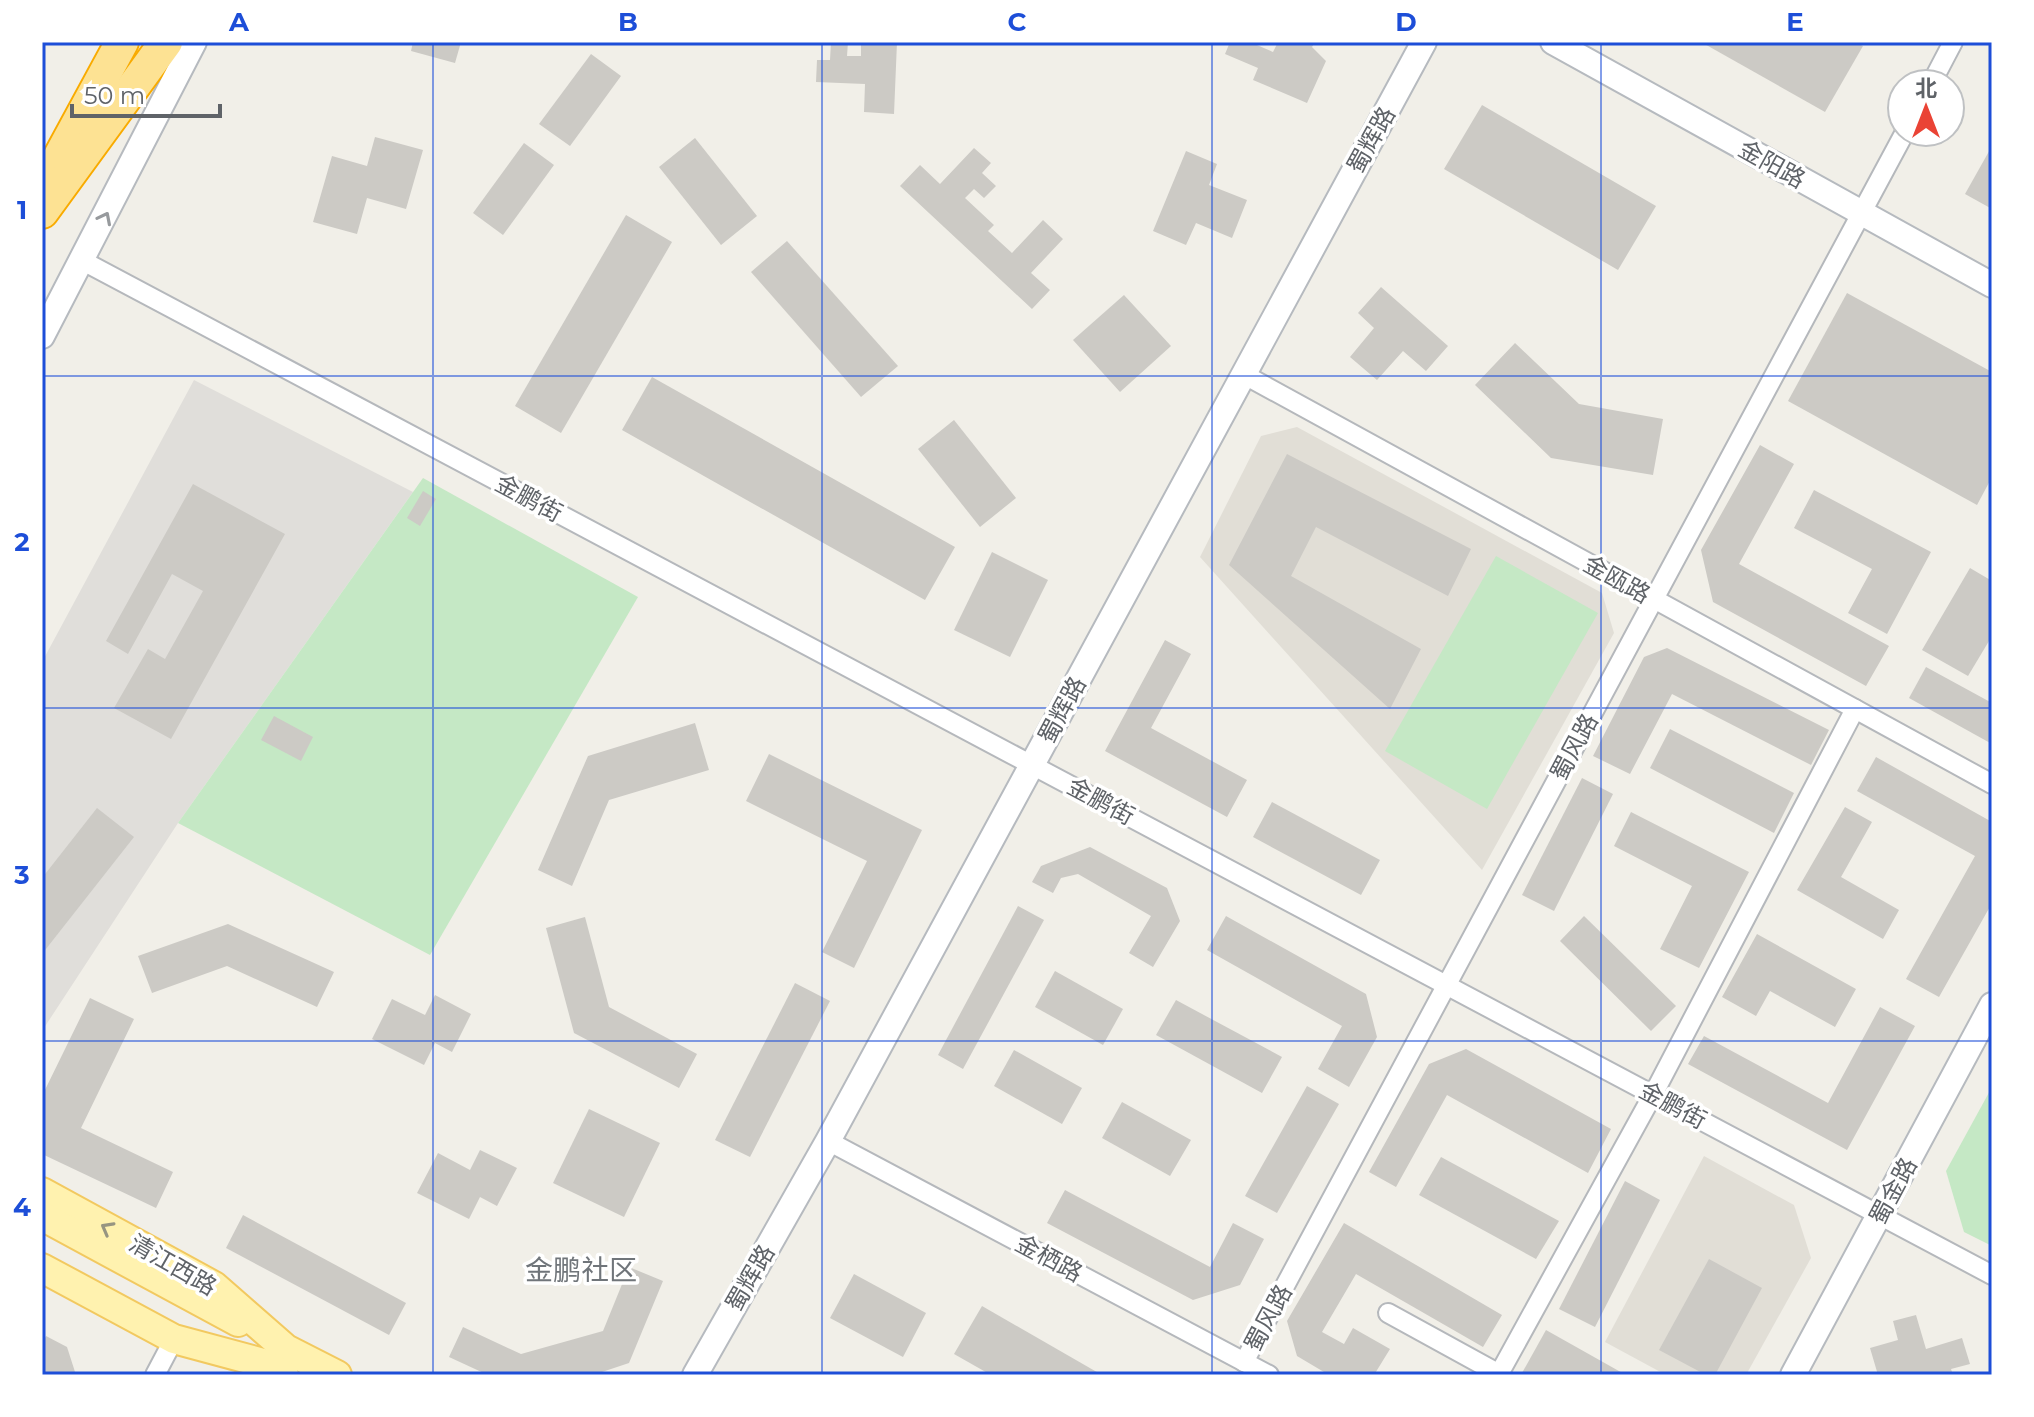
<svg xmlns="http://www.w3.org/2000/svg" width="2034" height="1417" font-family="Montserrat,'Noto Sans SC',sans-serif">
<rect width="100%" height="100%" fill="#f1efe8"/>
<path fill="#e0deda" d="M194,380l219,112 -235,331 -136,208v-369z"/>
<g fill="#e1ded6">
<path d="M1297,427l305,166 12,40 -132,237 -282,-313 61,-121z"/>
<path d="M1704,1156l90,49 17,53 -65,117h-80l-61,-33z"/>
</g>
<g fill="#c5e8c5">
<path d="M423,478l215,119 -208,358 -252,-132z"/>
<path d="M1496,556l102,57 -111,196 -102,-58z"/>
<path d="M1992,1087v153l-2,5 -26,-13 -18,-61z"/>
</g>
<g fill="#cccac5">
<path d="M413,42h48l-6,21 -44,-12z"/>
<path d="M831,42h17l-1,14h14v-14h36l-3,72 -30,-2 1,-28 -49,-2 1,-22h13z"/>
<path d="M1230,42h20l23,10 5,-10h37l-3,5 14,14 -19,42 -54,-23 5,-12 -33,-14z"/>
<path d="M1701,42h154l8,4 -38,66z"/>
<path d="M591,54l30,22 -51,70 -31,-22z"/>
<path d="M1482,105l174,101 -38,64 -174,-101z"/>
<path d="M375,137l48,13 -17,59 -39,-11 -10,36 -44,-12 19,-66 35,10z"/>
<path d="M695,138l62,78 -36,29 -62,-78z"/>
<path d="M524,143l30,22 -51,70 -30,-22z"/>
<path d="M1992,146v63l-27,-15z"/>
<path d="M974,148l17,15 -9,10 14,13 -12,12 -10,-9 -9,9 29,27 -6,6 24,22 31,-33 20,19 -32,34 19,17 -18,19 -132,-123 20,-21 20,19z"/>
<path d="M1186,151l31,13 -8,21 38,15 -15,38 -36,-15 -10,22 -33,-14z"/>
<path d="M626,215l46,27 -111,191 -46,-27z"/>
<path d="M787,241l111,125 -37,31 -110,-125z"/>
<path d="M1381,287l67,59 -22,25 -23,-20 -26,29 -27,-23 24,-29 -16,-15z"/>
<path d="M1847,293l145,79v105l-15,28 -189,-104z"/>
<path d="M1124,295l47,51 -51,46 -47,-52z"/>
<path d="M1515,343l64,61 84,15 -10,56 -102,-17 -76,-73z"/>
<path d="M652,377l303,170 -30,53 -303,-170z"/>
<path d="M954,420l62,78 -36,29 -62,-78z"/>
<path d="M1760,445l34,19 -55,100 150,82 -23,40 -153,-84 -12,-52z"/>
<path d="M1287,454l184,95 -23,47 -132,-69 -25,49 130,73 -31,60 -161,-144z"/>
<path d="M193,484l92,50 -114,205 -57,-31 34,-59 17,10 38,-68 -31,-17 -44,80 -22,-13z"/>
<path d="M1814,490l117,62 -44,82 -39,-21 24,-44 -78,-41z"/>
<path d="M423,491l13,8 -16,27 -13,-8z"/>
<path d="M992,552l56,28 -38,77 -56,-27z"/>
<path d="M1970,568l22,13v55l-24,40 -46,-26z"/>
<path d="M1165,640l26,14 -40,74 96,52 -20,37 -122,-66z"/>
<path d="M1667,648l162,82 -18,35 -139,-71 -42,80 -37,-18 51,-99z"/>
<path d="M1926,667l66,36v41l-83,-46z"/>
<path d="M274,716l39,21 -12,24 -40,-21z"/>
<path d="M695,723l14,47 -100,30 -37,86 -34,-16 50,-114z"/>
<path d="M1670,729l124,64 -20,40 -124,-65z"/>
<path d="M769,754l153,76 -68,138 -32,-16 45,-91 -121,-60z"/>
<path d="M1876,757l116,65v81l-53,94 -33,-18 69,-123 -118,-65z"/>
<path d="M1582,778l31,16 -59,117 -32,-16z"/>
<path d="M1272,802l108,58 -19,35 -108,-58z"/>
<path d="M1845,807l27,15 -31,55 58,33 -16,29 -86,-49z"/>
<path d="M97,808l37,29 -92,117v-76z"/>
<path d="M1631,812l118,60 -50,96 -39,-19 32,-63 -78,-40z"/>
<path d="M1090,847l77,41 13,33 -27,46 -24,-14 22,-37 -73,-42 -17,4 -8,15 -21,-11 9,-16z"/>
<path d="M1018,906l26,14 -81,149 -25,-14z"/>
<path d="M1226,916l140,78 11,43 -28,50 -31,-18 24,-43 -135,-76z"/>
<path d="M1584,916l92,90 -25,25 -91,-90z"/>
<path d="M585,917l24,90 88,47 -18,34 -105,-55 -28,-105z"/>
<path d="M228,924l106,48 -17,35 -90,-41 -75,27 -14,-37z"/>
<path d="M1757,934l99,55 -21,38 -65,-36 -14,25 -34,-19z"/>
<path d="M1055,971l68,38 -20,36 -68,-38z"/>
<path d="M795,983l35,18 -80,156 -35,-17z"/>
<path d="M435,995l36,19 -19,38 -17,-9 -11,22 -52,-26 20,-40 33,16z"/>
<path d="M90,998l44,21 -53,109 92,44 -17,36 -114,-54v-58z"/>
<path d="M1176,1000l106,57 -20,36 -106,-58z"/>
<path d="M1880,1007l35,19 -68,124 -159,-86 16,-28 124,67z"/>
<path d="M1466,1049l145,80 -23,44 -141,-78 -51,92 -27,-15 60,-108z"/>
<path d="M1014,1050l68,38 -20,36 -68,-38z"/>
<path d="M1307,1086l32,18 -62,109 -32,-17z"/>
<path d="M1122,1102l69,38 -21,36 -68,-38z"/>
<path d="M589,1109l71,34 -36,74 -71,-34z"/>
<path d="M480,1150l37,18 -20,38 -17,-9 -11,22 -52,-26 21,-40 32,17z"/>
<path d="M1441,1157l118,64 -23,38 -117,-64z"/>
<path d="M1625,1181l35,19 -65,127 -36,-18z"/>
<path d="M1065,1190l145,77 23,-44 31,16 -24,46 -47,15 -146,-77z"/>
<path d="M243,1215l163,88 -17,32 -163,-87z"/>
<path d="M1344,1223l158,92 -19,32 -127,-73 -34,58 22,12 9,-16 37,21 -16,26h-45l-32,-19 -10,-35z"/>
<path d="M1709,1259l53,29 -47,87h-9l-47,-25z"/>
<path d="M629,1267l34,14 -34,82 -36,12h-105l-39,-18 14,-30 58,27 82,-23z"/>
<path d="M854,1274l72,39 -23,44 -73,-39z"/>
<path d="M982,1306l120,69h-111l-37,-21z"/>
<path d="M1916,1315l10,34 36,-11 8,26 -19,5 2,6h-75l-8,-27 28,-8 -5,-19z"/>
<path d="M1546,1330l80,45h-102l-2,-2z"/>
<path d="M46,1336l21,11 9,28h-34v-31z"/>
</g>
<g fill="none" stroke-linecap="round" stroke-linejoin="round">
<defs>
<g id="street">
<path d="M1931,84l22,-42"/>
<path d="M83,261l1909,1014"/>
<path d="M1243,374l749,410"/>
<path d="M828,1141l441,234"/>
<path d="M1388,1313l113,62"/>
<path d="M1244,1362l661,-1230"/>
<path d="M1499,1374l157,-285 199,-380"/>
<path d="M155,1375l19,-36"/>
</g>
<g id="secondary">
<path d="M1553,42l439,243"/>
<path d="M42,336l152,-294"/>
<path d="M695,1375l133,-234 596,-1099"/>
<path d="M1793,1375l199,-370"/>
</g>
<g id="primary">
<path d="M42,1192l172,94 72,63 51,26"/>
<path d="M42,1216l196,106"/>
<path d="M42,1268l132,71 89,24 21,12"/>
</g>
<g id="highway">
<path d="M53,169l69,-127"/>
<path d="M42,212l124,-170"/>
</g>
</defs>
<use href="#street" stroke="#b5b8bc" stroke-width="22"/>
<use href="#secondary" stroke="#b6babf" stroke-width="28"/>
<use href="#primary" stroke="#f2c960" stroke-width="32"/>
<use href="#highway" stroke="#f9ab00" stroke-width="36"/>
<use href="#street" stroke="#fff" stroke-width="18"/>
<use href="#secondary" stroke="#fff" stroke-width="24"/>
<use href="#primary" stroke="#fff2af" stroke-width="28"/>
<use href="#highway" stroke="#fde293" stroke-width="32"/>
</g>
<defs><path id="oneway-chevron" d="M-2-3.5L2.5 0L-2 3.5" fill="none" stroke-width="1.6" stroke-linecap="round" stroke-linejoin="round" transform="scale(2)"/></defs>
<use stroke="#979a9d" href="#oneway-chevron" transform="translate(105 218) rotate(-63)"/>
<use stroke="#979581" href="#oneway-chevron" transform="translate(107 1228) rotate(-151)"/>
<path fill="none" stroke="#1d4ed8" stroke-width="2" stroke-opacity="0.55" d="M433,42v1333M822,42v1333M1212,42v1333M1601,42v1333M42,376h1950M42,708h1950M42,1041h1950"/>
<g text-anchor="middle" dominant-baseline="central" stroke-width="7" stroke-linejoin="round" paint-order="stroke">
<g font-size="24" fill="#5f6368" stroke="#fff">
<text transform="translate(1371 140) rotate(-61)">蜀辉路</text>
<text transform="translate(1772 164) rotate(29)">金阳路</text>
<text transform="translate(529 498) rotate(28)">金鹏街</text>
<text transform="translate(1617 579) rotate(29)">金瓯路</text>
<text transform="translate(1062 710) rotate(-62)">蜀辉路</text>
<text transform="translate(1574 747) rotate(-62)">蜀风路</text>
<text transform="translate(1101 801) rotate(28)">金鹏街</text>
<text transform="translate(1673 1105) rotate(28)">金鹏街</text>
<text transform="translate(1893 1191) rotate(-62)">蜀金路</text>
<text transform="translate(1049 1258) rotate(28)">金栖路</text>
<text transform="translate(173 1265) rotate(30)">清江西路</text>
<text transform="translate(750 1278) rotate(-60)">蜀辉路</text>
<text transform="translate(1268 1318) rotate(-62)">蜀风路</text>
</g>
<g font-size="28" fill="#70757a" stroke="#fff">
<text x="581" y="1270">金鹏社区</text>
</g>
</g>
<rect width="2034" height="1417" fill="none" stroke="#ffffff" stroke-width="88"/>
<g transform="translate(1926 108)"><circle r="38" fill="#ffffff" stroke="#bfc1c3" stroke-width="2"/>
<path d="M0-6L14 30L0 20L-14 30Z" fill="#ea4335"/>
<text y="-12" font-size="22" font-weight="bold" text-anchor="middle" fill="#5f6368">北</text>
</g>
<path d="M72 104v12h148v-12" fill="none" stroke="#5f6368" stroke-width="4"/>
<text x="84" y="104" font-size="24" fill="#5f6368" stroke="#ffffff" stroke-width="6" paint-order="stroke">50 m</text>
<rect x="44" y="44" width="1946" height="1329" fill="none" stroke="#1d4ed8" stroke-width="3"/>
<g font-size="26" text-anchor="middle" font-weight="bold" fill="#1d4ed8">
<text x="239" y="31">A</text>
<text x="628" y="31">B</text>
<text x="1017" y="31">C</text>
<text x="1406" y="31">D</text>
<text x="1795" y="31">E</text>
<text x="22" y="219">1</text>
<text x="22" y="551">2</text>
<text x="22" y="884">3</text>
<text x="22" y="1216">4</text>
</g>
</svg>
